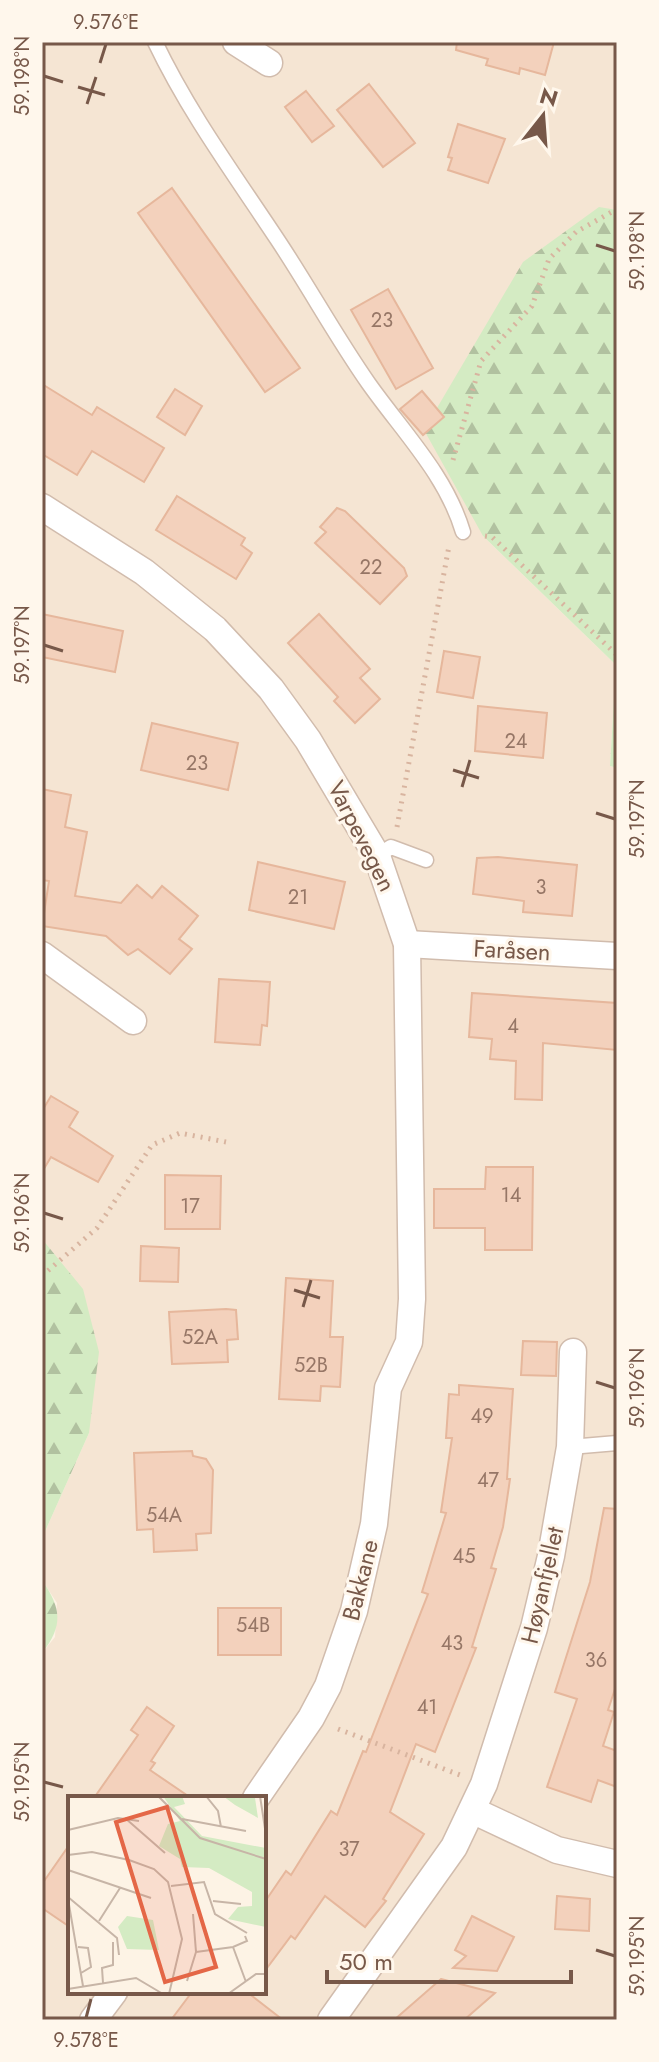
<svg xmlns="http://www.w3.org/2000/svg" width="659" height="2062" font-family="Jost,sans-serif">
<defs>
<pattern id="forest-firs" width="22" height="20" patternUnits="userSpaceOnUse" patternTransform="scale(2)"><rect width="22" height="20" fill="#d4ebc3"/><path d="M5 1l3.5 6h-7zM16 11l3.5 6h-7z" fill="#b1c1a0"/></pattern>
</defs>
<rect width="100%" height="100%" fill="#fdf3e5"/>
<path fill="#f5e5d3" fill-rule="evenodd" d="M42,42h575v168l-18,-2 -116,328 133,129 -6,101 7,2v1252h-575v-367l13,-16 2,-34 -15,-23 1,-44 46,-103 -47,-194zM70,1798h194v194h-194z"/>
<g fill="url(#forest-firs)">
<path d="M599,207l18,3v558l-7,-2 6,-101 -133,-129 -59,-106 99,-168z"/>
<path d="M42,1239l41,50 16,63 -10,81 -46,103 -1,16z"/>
<path d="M42,1580c19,28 22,45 0,73z"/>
</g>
<g fill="#f3d1bc" stroke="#e6b79c" stroke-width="2">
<path d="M457,42h97l-9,33 -25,-7 -1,6 -33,-9 2,-6 -32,-9z"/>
<path d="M369,84l46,59 -32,24 -46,-57z"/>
<path d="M306,91l28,35 -22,16 -27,-35z"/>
<path d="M458,124l47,15 -17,44 -40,-13 4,-12 -4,-1z"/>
<path d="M172,188l128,180 -35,24 -127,-179z"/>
<path d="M388,289l45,79 -37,21 -45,-79z"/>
<path d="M42,384l50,31 5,-8 67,41 -20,34 -52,-31 -15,24 -35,-21z"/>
<path d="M175,389l27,17 -17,29 -28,-18z"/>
<path d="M422,391l22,26 -21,18 -23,-26z"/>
<path d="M177,496l68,42 -4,7 11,8 -16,26 -80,-49z"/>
<path d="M337,508l8,3 59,57 3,8 -27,28 -65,-61 11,-11 -6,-5z"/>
<path d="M42,614l81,17 -8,41 -73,-15z"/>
<path d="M319,614l51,55 -10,9 20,21 -25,24 -21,-22 4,-4 -50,-54z"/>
<path d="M444,651l36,6 -7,41 -36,-6z"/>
<path d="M478,706l69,7 -4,45 -68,-7z"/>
<path d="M152,723l86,20 -10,47 -87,-20z"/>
<path d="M42,789l29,6 -6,32 22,5 -12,64 46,7 16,-18 15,13 10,-12 36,30 -19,23 13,10 -22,25 -32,-25 -10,6 -22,-19 -64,-10 7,-45 -7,-1z"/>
<path d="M498,857l79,8 -5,51 -49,-4 1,-11 -51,-7 4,-36z"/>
<path d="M258,862l87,20 -11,47 -85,-19z"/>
<path d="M219,979l51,3 -3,44 -5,-1 -2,20 -45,-3z"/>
<path d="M472,993l145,10v47l-74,-7 -1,57 -27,-1 1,-38 -26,-2 2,-20 -23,-2z"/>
<path d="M51,1096l27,16 -9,15 44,29 -15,26 -47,-25 -9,15v-61z"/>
<path d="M486,1167h47l-1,83h-47v-22h-51v-39h51z"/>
<path d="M165,1175l56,1 -1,53h-55z"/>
<path d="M141,1246l38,2 -1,34 -38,-1z"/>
<path d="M286,1278l47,3 -3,56h13l-3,50 -19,-1 -1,15 -41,-2z"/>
<path d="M226,1309l10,1 2,29 -11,1 1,22 -56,2 -3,-52z"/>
<path d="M523,1341l34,1 -1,34 -35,-1z"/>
<path d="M459,1385l54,4 -6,90h3l-7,48 -12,41 5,1 -24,78 4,1 -41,104 -19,-8 -26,68 34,22 -41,65 3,2 -21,26 -40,-31 -30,43 -4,-3 -27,36v-69l22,-32 5,4 40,-64 6,4 26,-64 3,1 62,-158 -6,-2 24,-79 -5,-1 11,-74h-6l3,-44 10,1z"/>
<path d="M192,1451l1,5 13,3 7,11 -2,63 -15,1 1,16 -43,2 -1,-23 -16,1 -3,-77z"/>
<path d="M604,1508l13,1v174l-9,27 6,2 -11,34 14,5v36l-19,-7 -7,22 -44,-15 30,-88 -22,-7 35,-110z"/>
<rect x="218" y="1608" width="63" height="47"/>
<path d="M147,1707l27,19 -23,35 4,2 -5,7 41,28h-97l44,-63 -7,-5z"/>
<path d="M70,1844v83l-28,-19v-24z"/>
<path d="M557,1896l33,3 -1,32 -34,-2z"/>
<path d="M472,1916l42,21 -17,34 -44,-3 13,-12 -11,-6z"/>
<path d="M441,1979l54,14 -31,27h-70z"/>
<path d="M192,1992h55l36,28h-112z"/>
</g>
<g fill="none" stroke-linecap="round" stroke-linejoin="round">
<defs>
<g id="lane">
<path d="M155,42c34,71 79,132 122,197 32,48 59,98 92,145 34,48 77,91 94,148"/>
<path d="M377,856l14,-9 35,13"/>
<path d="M570,1447l47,-4"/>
</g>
<g id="street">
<path d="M236,42l33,21"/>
<path d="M42,507l102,65 71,57 56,60 37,51 69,116 30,88 5,355 -3,43 -21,46 -14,136 -20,87 -26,75 -17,32 -55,80"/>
<path d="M407,944l210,12"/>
<path d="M42,955l91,66"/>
<path d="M474,1811l83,39 60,14"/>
<path d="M93,2020l21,-28"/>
<path d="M331,2020l123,-173 30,-63 50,-156 17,-72 19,-109 3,-95"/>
</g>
</defs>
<use href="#lane" stroke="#d1bcad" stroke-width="17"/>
<use href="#street" stroke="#d1bcad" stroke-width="29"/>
<g stroke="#d8b49f" stroke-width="5" stroke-dasharray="2 6" stroke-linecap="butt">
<path d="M453,460l28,-99 51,-55 17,-47 27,-27 41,-23"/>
<path d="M485,536l7,1 125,118"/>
<path d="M397,827l52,-281"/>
<path d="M42,1276l55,-48 55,-83 28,-12 46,9"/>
<path d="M338,1729l122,46"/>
</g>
<use href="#lane" stroke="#fff" stroke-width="14"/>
<use href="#street" stroke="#fff" stroke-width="26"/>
</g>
<path fill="none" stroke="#775849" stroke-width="3" d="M100,63l6,-19M44,76l19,6M78,87l27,8M87,104l9,-27M596,245l19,6M44,645l19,6M453,770l26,8M462,787l8,-27M596,813l19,6M44,1213l19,6M294,1290l26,8M303,1307l8,-27M596,1382l19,6M44,1782l19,5M596,1950l19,6M86,2018l5,-19"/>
<g text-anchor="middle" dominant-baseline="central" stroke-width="6" stroke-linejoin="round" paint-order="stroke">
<g font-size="20" fill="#967666">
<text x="382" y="320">23</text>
<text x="371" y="567">22</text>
<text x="516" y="741">24</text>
<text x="197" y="763">23</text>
<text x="541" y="887">3</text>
<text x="298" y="897">21</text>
<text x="513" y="1026">4</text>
<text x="511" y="1195">14</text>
<text x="190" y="1206">17</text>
<text x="200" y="1337">52A</text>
<text x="311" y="1365">52B</text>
<text x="482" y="1416">49</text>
<text x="488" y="1480">47</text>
<text x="164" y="1515">54A</text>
<text x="464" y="1556">45</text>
<text x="253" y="1625">54B</text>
<text x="452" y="1643">43</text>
<text x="596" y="1660">36</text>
<text x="427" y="1707">41</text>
<text x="349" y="1849">37</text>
</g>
<g font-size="24" fill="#775849" stroke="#fff7ec">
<text transform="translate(362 836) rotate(63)">Varpevegen</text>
<text transform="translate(512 950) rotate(3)">Faråsen</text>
<text transform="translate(360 1580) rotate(-76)">Bakkane</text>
<text transform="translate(542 1585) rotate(-77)">Høyanfjellet</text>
</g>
</g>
<g transform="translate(68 1796)">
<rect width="198" height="198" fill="#fdf3e5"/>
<path d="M95,0h19l3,8 -11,3 28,29 64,12v79l-38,-8 10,-12 14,-1v-14l-43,-24 -27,-1 -2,-8 -21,-13 9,-22 12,-3zM155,0l32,2 3,20 -23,-13zM59,120l26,4 6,30 -32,-1 -9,-22z" fill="#d4ebc3"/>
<path fill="none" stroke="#c7b5a7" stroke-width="2" d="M90,0l42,42 66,21M138,0l12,15 3,16M192,0l6,39M57,22l40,35M114,23l64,12M0,34l50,-12 21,3M0,59l24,-3 37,8 25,9 14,13 14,57 -13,55M0,74l83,28M103,90l33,-4 11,32 32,19M0,101l49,41 2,17M0,103l15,87M145,105l28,3M31,125l21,-33M10,151l10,1 3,19 -10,6M165,151l13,35M128,156l37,-5 14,-6 -2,-5M119,185l9,-29 -3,-38M35,187l-1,-15 11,-3v-23M0,193l68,-11 27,16M160,198l28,-20h10"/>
<path fill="#e46747" fill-opacity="0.15" stroke="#e46747" stroke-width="4" d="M99,11l49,160 -51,15 -49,-160z"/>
<rect width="198" height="198" fill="none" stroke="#775849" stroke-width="4"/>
</g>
<rect width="659" height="2062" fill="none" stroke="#fff7ec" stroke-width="88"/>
<g transform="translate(543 116) rotate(17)" stroke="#fff7ec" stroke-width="6" paint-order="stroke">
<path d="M0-6L14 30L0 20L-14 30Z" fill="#775849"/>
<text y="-12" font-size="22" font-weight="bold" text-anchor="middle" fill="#775849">N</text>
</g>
<path d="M327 1970v12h244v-12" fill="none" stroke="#775849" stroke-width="4"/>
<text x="339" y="1970" font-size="24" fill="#775849" stroke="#fff7ec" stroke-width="6" paint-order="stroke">50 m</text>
<rect x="44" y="44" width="571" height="1974" fill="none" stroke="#775849" stroke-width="3"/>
<g font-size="20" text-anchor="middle" fill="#775849">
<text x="106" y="29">9.576°E</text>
<text transform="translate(22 76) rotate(-90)" y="7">59.198°N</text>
<text transform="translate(637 251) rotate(-90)" y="7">59.198°N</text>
<text transform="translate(22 645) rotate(-90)" y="7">59.197°N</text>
<text transform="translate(637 819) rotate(-90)" y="7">59.197°N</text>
<text transform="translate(22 1213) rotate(-90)" y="7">59.196°N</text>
<text transform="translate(637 1388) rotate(-90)" y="7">59.196°N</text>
<text transform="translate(22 1782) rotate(-90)" y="7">59.195°N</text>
<text transform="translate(637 1956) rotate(-90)" y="7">59.195°N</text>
<text x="86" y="2047">9.578°E</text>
</g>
</svg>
